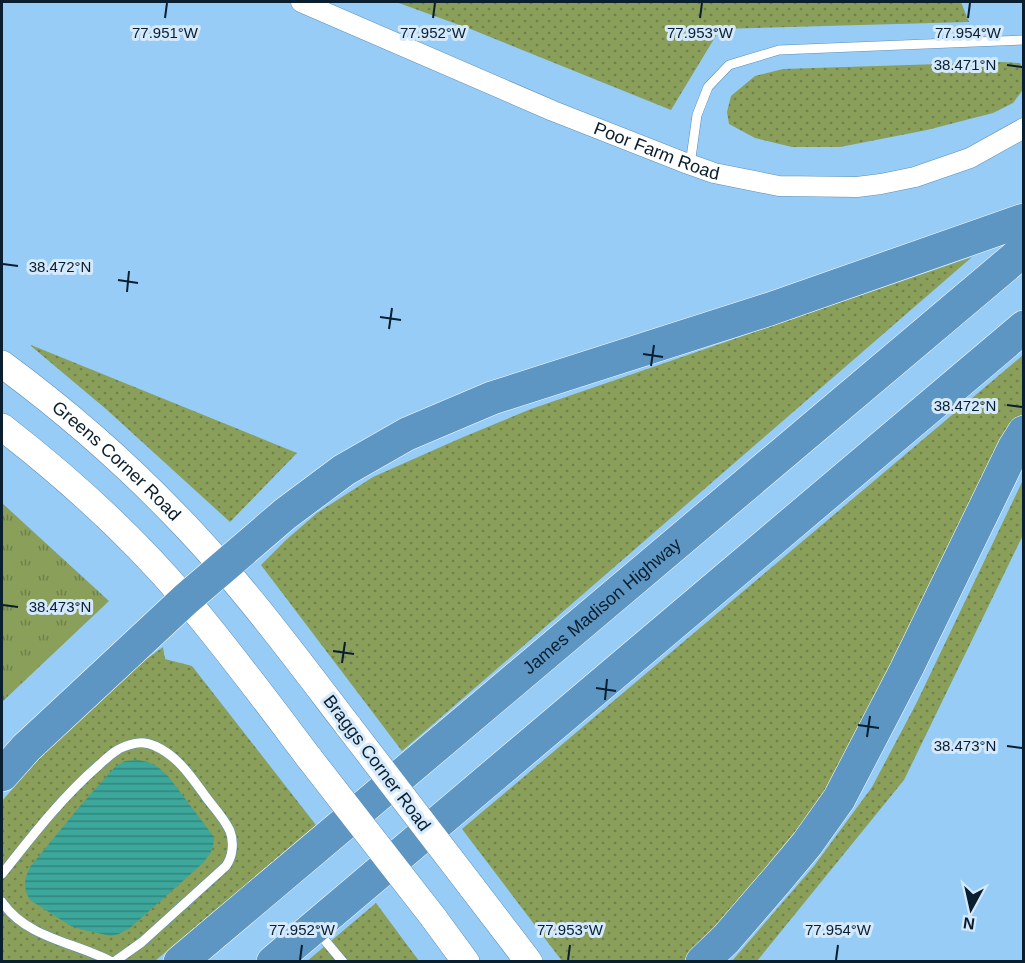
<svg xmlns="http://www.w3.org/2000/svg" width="1025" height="963" font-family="Helvetica,sans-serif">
<defs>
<pattern id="grass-dots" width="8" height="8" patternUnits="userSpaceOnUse" patternTransform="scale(1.5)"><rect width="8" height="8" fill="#899f5a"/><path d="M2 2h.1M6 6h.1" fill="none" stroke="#6e814b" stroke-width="1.8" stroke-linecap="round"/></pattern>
<pattern id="park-tufts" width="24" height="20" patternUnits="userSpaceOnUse" patternTransform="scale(1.5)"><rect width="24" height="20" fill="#899f5a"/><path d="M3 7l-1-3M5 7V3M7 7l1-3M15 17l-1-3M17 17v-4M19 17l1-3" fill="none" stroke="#6e814b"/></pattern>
<pattern id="water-rules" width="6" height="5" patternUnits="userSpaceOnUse" patternTransform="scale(1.5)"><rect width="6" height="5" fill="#3ca79a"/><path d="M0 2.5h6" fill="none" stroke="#31877e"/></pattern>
</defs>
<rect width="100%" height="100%" fill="#97ccf7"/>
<g fill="url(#grass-dots)">
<path d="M396,2h565l8,20 -249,7 -49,81 -198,-80z"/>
<path d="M1003,62l17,1 3,7v17l-1,4 -9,12 -20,10 -66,17 -87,17h-48l-37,-9 -26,-14 -2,-12 4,-16 24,-20 28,-7z"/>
<path d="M972,257l-570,494 -141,-186 25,-25 31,-27 56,-36 88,-39 70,-29z"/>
<path d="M31,346v-1l266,108 -67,69 -124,-113z"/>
<path d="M1023,355v61l-207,392 -94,115 -38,38h-122l-100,-132z"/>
<path d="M1023,480v55l-119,245 -147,181h-25l82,-95 58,-79 44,-83z"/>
<path d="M163,647l2,12 27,7 124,159 -161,136 -153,1v-161c48,-56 100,-112 161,-154z"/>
<path d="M376,903l43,58 -113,1z"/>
</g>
<path fill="url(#park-tufts)" d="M2,503l107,98 -107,101z"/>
<path fill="url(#water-rules)" d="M138,760l10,2 10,5 10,9 46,61c0,12 -4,17 -11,26l-73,65 -11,6 -8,2 -27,-6 -13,-4 -41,-26c-7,-12 -6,-21 0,-33l50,-61 35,-39 10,-6z"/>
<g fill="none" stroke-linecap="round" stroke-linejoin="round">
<defs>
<g id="lane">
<path d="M690,165l7,-50 11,-28 21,-22 50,-15 245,-10"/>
<path d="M2,874c30,-38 60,-77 97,-109 9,-8 18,-17 30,-20 8,-3 18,-3 26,1 23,10 37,32 51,51 8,11 18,21 24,34 4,11 3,25 -4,35l-84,76 -28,20"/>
<path d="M2,902c26,37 73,40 110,60"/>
<path d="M317,931l26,31"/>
</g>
<g id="street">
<path id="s1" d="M301,2l252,109 130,51 31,11 65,13 78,1 24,-3 34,-7 55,-19 54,-30"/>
</g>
<g id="secondary">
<path id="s2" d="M2,364c61,45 118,94 171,149 65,66 120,141 176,214"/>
<path d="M2,427c66,51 131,110 185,174 43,51 83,105 123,158"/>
<path d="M471,886l58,76"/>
<path d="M433,917l33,45"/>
</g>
<g id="highway">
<path d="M2,775l24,-27 160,-149 99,-85 59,-44 63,-36 85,-36 278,-89 254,-89"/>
<path id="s3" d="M180,962l844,-712"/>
<path d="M273,962l751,-635"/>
<path d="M702,962l24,-23 51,-59 30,-36 32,-45 67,-129 108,-222 10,-16"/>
</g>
</defs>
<use href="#lane" stroke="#5b8fb7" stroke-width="10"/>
<use href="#street" stroke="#5b8fb7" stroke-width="21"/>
<use href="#secondary" stroke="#5b8fb7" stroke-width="28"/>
<use href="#highway" stroke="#fff" stroke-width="34"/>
<use href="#lane" stroke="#fff" stroke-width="9"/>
<use href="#street" stroke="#fff" stroke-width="20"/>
<use href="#secondary" stroke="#fff" stroke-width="27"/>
<use href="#highway" stroke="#5d96c3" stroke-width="33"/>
<defs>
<g id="secondary-bridge">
<path d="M349,727l122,159"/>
<path d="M310,759l123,158"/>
</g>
</defs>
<use href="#secondary-bridge" stroke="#5b8fb7" stroke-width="28" stroke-linecap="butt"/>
<use href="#secondary-bridge" stroke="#fff" stroke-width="27"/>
</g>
<path fill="none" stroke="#091e2e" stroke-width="2" d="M165,18l2,-15M433,18l2,-15M700,18l2,-15M968,18l2,-15M1007,65l15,2M3,264l15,2M118,280l20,3M127,292l2,-21M380,317l21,3M389,329l3,-21M643,354l20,3M651,366l3,-21M1007,405l15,2M3,605l15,2M333,651l21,3M342,663l3,-21M596,688l20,3M605,700l2,-21M858,725l21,3M867,737l3,-21M1007,746l15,2M300,960l2,-15M568,960l2,-15M836,960l2,-15"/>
<g text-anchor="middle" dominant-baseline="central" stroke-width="6" stroke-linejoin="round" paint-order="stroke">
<g font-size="18" fill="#091e2e" stroke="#d4e9fb">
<text stroke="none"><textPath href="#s1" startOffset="386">Poor Farm Road</textPath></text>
<text stroke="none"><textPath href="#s2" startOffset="150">Greens Corner Road</textPath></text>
<text stroke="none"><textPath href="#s3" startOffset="552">James Madison Highway</textPath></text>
<text transform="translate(377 763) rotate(53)">Braggs Corner Road</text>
</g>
</g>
<g font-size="15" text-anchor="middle" fill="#091e2e" stroke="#d4e9fb" stroke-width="6" stroke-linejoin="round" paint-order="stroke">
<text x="165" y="38">77.951°W</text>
<text x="433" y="38">77.952°W</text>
<text x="700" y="38">77.953°W</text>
<text x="968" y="38">77.954°W</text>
<text x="965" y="70">38.471°N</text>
<text x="60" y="272">38.472°N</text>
<text x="965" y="411">38.472°N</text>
<text x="60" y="612">38.473°N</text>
<text x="965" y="751">38.473°N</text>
<text x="302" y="935">77.952°W</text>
<text x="570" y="935">77.953°W</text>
<text x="838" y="935">77.954°W</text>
</g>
<rect width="1025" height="963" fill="none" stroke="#091e2e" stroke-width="6"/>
<g transform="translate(971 909) rotate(188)" stroke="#d4e9fb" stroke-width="4.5" paint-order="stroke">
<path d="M0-4.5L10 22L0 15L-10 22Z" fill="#091e2e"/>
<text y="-9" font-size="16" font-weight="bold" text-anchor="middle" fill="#091e2e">N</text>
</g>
</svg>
